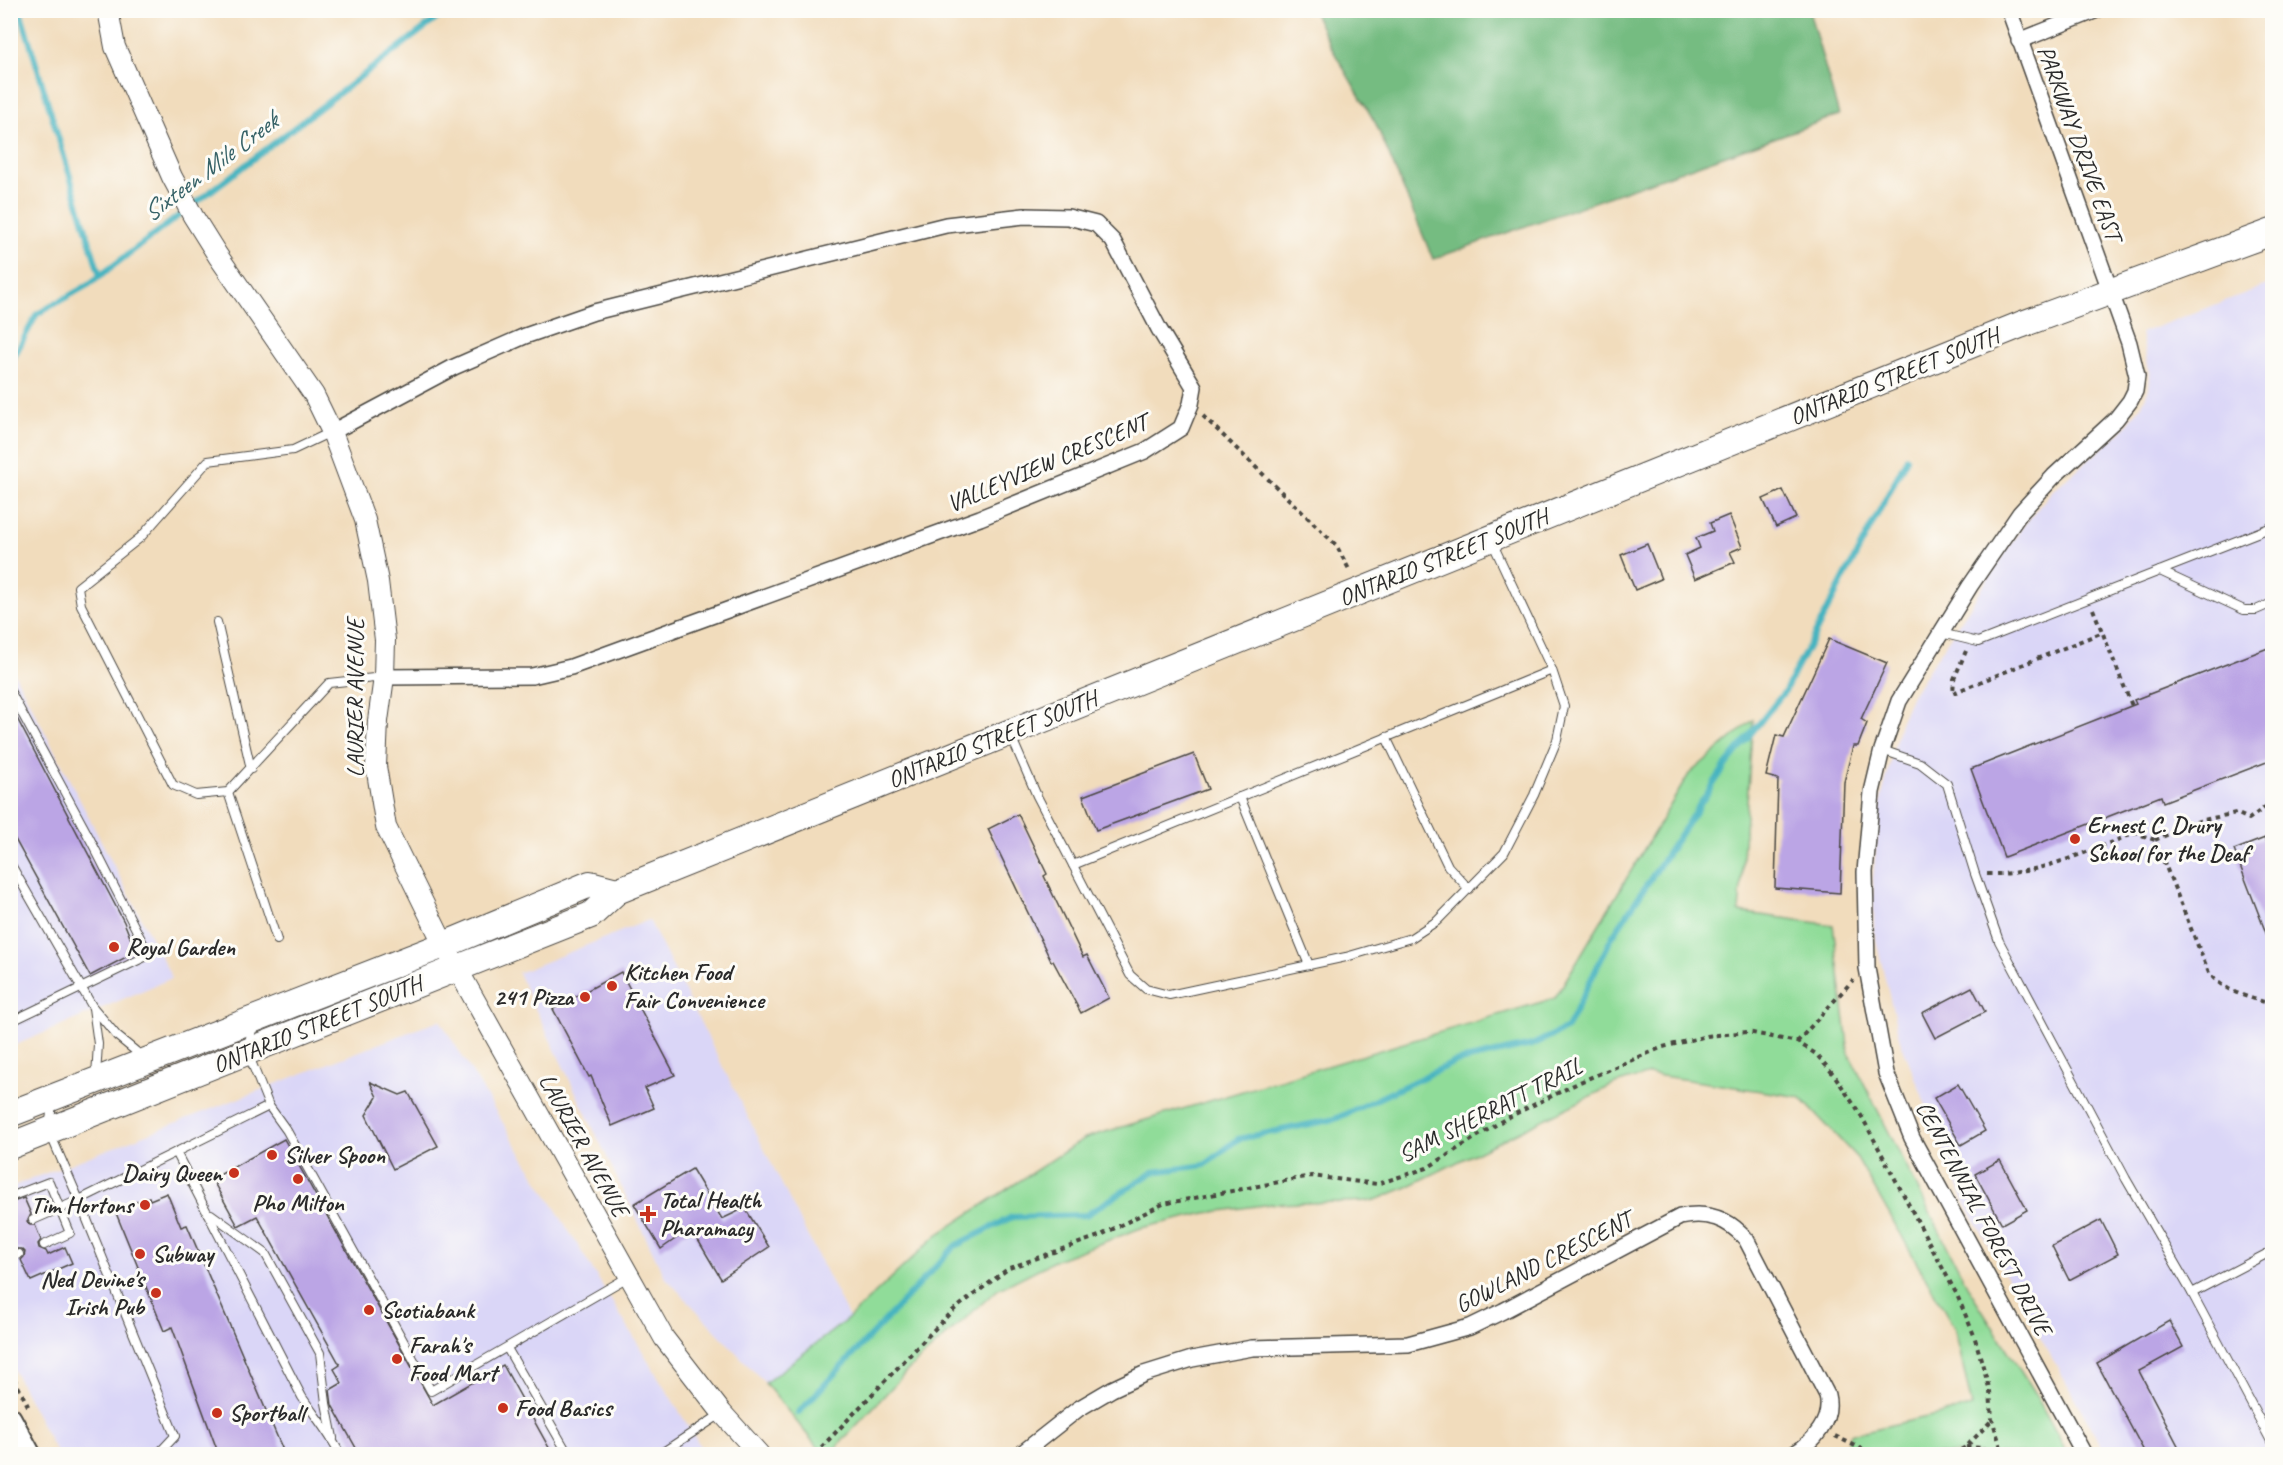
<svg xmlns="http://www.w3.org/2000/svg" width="2283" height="1465" font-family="Caveat,sans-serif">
<rect width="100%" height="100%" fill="#fdfcf7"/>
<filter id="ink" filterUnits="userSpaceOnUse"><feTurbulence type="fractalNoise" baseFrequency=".0167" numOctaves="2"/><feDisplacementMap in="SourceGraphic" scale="12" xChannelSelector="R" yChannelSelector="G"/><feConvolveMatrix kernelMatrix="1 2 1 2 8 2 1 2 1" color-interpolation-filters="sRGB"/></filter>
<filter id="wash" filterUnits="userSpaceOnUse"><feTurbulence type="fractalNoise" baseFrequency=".008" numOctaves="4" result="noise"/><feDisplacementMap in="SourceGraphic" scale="24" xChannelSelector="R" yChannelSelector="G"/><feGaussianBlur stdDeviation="1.35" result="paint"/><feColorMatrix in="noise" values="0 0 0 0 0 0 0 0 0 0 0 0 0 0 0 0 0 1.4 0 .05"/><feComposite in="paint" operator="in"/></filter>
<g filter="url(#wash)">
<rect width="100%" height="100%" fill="#f1dcbc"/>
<g fill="#dad6f7">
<path d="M2272,283v1171h-166l-142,-253 -65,-164 -25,-106 -1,-53 8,-78 19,-77 12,-28 109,-166 31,-38 69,-59 21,-27 7,-17 1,-12 -9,-43z"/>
<path d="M10,665l162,313 -161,69h-1z"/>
<path d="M649,920l200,398 -84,65 -100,-106 -147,-304z"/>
<path d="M440,1020l264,432 -4,2h-643l-46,-89v-178z"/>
</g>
<path fill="#90dc99" stroke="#5e8462" stroke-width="1.5" d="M1753,720l-14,192 94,13 16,129 120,235 66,105 33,60h-224l-1,-2 8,-18 121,-27 -17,-78 -98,-171 -57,-61 -151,-23 -34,10 -210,104 -32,13 -102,3 -65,9 -65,15 -85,32 -59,30 -89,80 -78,84h-7l-58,-71 84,-65 88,-83 148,-97 470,-140 134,-224z"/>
<path fill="#74bc81" stroke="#507456" stroke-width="1.5" d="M1313,11h496l30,104 -406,144 -57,-135 -45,-77z"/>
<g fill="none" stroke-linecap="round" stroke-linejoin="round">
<g stroke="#46b4c0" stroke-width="6">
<path d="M20,10l80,266"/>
<path d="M10,364l27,-50 51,-29 360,-275"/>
<path d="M798,1413l157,-167 57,-29 74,-2 67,-43 52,-7 33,-26 97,-20 120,-57 77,-17 35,-17 45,-91 114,-172 59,-74 122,-233"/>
</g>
</g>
<g id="blocks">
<g fill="#bba5e5">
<path d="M1783,490l13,28 -20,9 -13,-28z"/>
<path d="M1729,515l13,32 -12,5 5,10 -40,17 -10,-24 15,-7 -4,-10 17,-7 -3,-8z"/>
<path d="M1647,544l14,35 -26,11 -14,-35z"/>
<path d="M1829,639l58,24 -26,56 6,4 -9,23h-5l-9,36 -4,111 -65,-5 3,-109 -12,-3 10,-41 8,2z"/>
<path d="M2268,648l4,12v100l-109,42 -2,-6 -157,61 -33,-88 165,-65 -2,-4z"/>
<path d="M10,705l114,217 12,30 -46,24 -80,-146z"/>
<path d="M1194,754l14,35 -112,41 -13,-34z"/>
<path d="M1018,814l29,60 -3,2 39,81 4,-2 22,43 -28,15 -28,-52h-2l-63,-132z"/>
<path d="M2265,838l3,6 4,-2 -1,104 -37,-96z"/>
<path d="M621,972l54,103 -30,13 9,20 -42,18 -21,-50 -2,1 -36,-68z"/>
<path d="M1972,987l13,25 -50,26 -13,-25z"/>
<path d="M370,1082l30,13 8,-3 30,54 -45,23 -27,-54 11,-18z"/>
<path d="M1958,1084l27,47 -24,14 -27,-47z"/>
<path d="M284,1139l149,266 70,-40 50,90h-193l-28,-50 -2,-15 12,-7 -8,-14 6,-4 -83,-149 -19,10 -26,-47z"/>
<path d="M2000,1160l27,50 -25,14 -27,-50z"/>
<path d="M692,1169l30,50 23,-11 24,39 -48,32 -30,-51 -30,21 -27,-45z"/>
<path d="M167,1193l14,34 6,-2 98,230h-66l-47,-128 -8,4 -48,-118 18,-7 -1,-3 16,-6 1,3z"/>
<path d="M24,1198l7,16 -4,8 3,3h5l6,15 -3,4 1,4 7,3 2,4 17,-8 7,16 -41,18 -10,-21 3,-3 1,-5 -3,-3h-6l-6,-14v-32z"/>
<path d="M2101,1220l17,34 -49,26 -17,-34z"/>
<path d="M2169,1321l14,26 -44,24 44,84h-37l-49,-92z"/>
</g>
</g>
</g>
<g filter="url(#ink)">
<use href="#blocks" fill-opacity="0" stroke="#494641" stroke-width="1.5"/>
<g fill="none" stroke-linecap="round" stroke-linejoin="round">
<defs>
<g id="service">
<path d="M331,432l-38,18 -85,11 -67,76 -63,50 3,18 92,180 23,10 32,-3 101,-109 54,-6"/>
<path d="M2160,571l84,39h12l16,-7"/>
<path d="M217,622l34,147"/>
<path d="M1941,633l37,9 294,-115"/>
<path d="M10,691l80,148 59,116 -139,67"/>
<path d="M1011,736l26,60 93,179 16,14 23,6 177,-38 65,-19 26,-17 67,-68 30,-58 23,-55 7,-34 -12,-36 -60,-128"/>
<path d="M1386,737l62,129 21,23"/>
<path d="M1882,750l38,13 27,21 28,90 24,67 127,238 66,114 80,150"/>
<path d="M228,792l49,148"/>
<path d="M1240,797l69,168"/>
<path d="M10,863l82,143 25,30 27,22"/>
<path d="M1073,865l479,-195"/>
<path d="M93,1008l5,36 -2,32"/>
<path d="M253,1025l-6,26 22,55 18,25 144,260 197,-114"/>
<path d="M176,1152l126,245c13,19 28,37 38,57"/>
<path d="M10,1197l39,-15 21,51 -26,12"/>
<path d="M211,1214l54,39 55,100 6,50 7,35"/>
<path d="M33,1220l46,-20 -30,-69 3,-28"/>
<path d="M10,1258l9,-4"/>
<path d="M2192,1293l80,-42"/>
<path d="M507,1348l61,106"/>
<path d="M151,1454l9,-2 15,-16 -96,-236 190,-94"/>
<path d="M660,1454l61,-40"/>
</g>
<g id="minor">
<path d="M2009,10l101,280 19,53 8,33 -2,15 -5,10 -14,18 -62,57 -34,37 -50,73 -71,115 -17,49 -10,42 -7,80 2,96 19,105 26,65 172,316"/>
<path d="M2019,41l78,-31"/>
<path d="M332,432l122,-65 71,-31 69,-24 352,-87 78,-9 44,1 28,7 17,17 46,88 35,58 -3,17 -10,24 -36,23 -165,67 -409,149 -39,9 -148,1"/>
<path d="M1021,1454l57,-45 34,-20 32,-15 48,-15 60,-11 156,-4 62,-17 33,-16 177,-94c27,-6 48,1 66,22l81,156c6,25 -13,47 -33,59"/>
</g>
<path id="tertiary" d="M108,10l7,37 57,130 21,39 25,40 96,139 18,37 33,88 13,61 7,59 -1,37 -6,44 -2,45 10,61 58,118 220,393 58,75 37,41"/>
<path id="secondary" d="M10,1419l19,35"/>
<g id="primary">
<path d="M10,1114l434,-169 146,-61 27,7"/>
<path d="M10,1146l581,-231 26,-24 1403,-566 252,-93"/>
</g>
</defs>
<use href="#service" stroke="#494641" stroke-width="10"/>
<use href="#minor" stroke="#494641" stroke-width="18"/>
<use href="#tertiary" stroke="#494641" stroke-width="22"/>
<use href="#secondary" stroke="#494641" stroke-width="26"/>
<use href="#primary" stroke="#494641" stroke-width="28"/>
<g stroke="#494641" stroke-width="4" stroke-dasharray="4.5 4.5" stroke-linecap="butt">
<path d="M1203,416l133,129 14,26"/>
<path d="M2093,609l39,97"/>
<path d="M1966,651l-12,28 -1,14 150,-61"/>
<path d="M2155,840l44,-19 37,-8 13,6 23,-17"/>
<path d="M1987,874c52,2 101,-24 149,-41l19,7 54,133c15,19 41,25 63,31"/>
<path d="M1797,1042l56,-62"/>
<path d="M10,1370l19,38"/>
<path d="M1835,1436l37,18"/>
<path d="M1966,1447l17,1 16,6"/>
<path d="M815,1454l136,-142 58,-44 90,-32 64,-32 148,-28 66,8 50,-16 78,-49 75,-37 83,-35 44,-11 41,-4 49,10 19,12 19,22 27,41 95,178 17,40 16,56 2,28 11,35"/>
<path d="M1953,1454l13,-7 26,-27"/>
</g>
<use href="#service" stroke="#fff" stroke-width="8"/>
<use href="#minor" stroke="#fff" stroke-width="15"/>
<use href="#tertiary" stroke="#fff" stroke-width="20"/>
<use href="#secondary" stroke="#fff" stroke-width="22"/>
<use href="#primary" stroke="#fff" stroke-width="26"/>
</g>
</g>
<g fill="#c8321e" stroke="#fdfcf7" stroke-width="2">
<circle cx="2075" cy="839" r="6"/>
<circle cx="114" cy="947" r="6"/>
<circle cx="612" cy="986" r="6"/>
<circle cx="585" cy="997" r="6"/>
<circle cx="272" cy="1155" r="6"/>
<circle cx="234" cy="1173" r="6"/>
<circle cx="298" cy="1179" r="6"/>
<circle cx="145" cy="1205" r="6"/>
<path d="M645 1205h6v6h6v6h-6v6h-6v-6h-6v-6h6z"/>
<circle cx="140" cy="1254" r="6"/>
<circle cx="156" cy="1293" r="6"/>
<circle cx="369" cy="1310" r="6"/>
<circle cx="397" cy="1359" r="6"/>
<circle cx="503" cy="1408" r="6"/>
<circle cx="217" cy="1413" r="6"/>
</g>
<g text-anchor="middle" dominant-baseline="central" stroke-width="6" stroke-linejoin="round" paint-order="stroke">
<g font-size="24" fill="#2b2b2b" stroke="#fdfcf7">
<text transform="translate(2080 143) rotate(70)">PARKWAY DRIVE EAST</text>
<text transform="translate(1894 376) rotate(-22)">ONTARIO STREET SOUTH</text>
<text transform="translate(1047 463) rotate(-23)">VALLEYVIEW CRESCENT</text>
<text transform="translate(1443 557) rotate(-22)">ONTARIO STREET SOUTH</text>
<text transform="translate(355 698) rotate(-90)">LAURIER AVENUE</text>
<text transform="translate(992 739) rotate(-22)">ONTARIO STREET SOUTH</text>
<text transform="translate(317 1024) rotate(-22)">ONTARIO STREET SOUTH</text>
<text transform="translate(1490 1110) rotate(-27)">SAM SHERRATT TRAIL</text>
<text transform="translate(584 1145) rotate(61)">LAURIER AVENUE</text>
<text transform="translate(1984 1218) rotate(62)">CENTENNIAL FOREST DRIVE</text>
<text transform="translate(1543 1262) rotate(-27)">GOWLAND CRESCENT</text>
</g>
<g font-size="24" font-weight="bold" fill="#2b2b2b" stroke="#fdfcf7" text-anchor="start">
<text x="2087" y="825">Ernest C. Drury<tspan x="2087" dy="28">School for the Deaf</tspan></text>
<text x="126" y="947">Royal Garden</text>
<text x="624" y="972">Kitchen Food<tspan x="624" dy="28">Fair Convenience</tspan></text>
<text x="573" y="997" text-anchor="end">241 Pizza</text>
<text x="284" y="1155">Silver Spoon</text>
<text x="222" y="1173" text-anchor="end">Dairy Queen</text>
<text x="660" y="1200">Total Health<tspan x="660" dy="28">Pharamacy</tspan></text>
<text x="298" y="1203" text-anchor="middle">Pho Milton</text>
<text x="133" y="1205" text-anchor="end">Tim Hortons</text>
<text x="152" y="1254">Subway</text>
<text x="144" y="1279" text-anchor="end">Ned Devine's<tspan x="144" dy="28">Irish Pub</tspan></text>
<text x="381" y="1310">Scotiabank</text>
<text x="409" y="1345">Farah's<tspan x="409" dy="28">Food Mart</tspan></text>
<text x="515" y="1408">Food Basics</text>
<text x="229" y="1413">Sportball</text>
</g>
<g font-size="26" font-style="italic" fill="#366267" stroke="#fdfcf7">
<text transform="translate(210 167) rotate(-37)">Sixteen Mile Creek</text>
</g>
</g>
<rect width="2283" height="1465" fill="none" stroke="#fdfcf7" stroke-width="36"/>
</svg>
